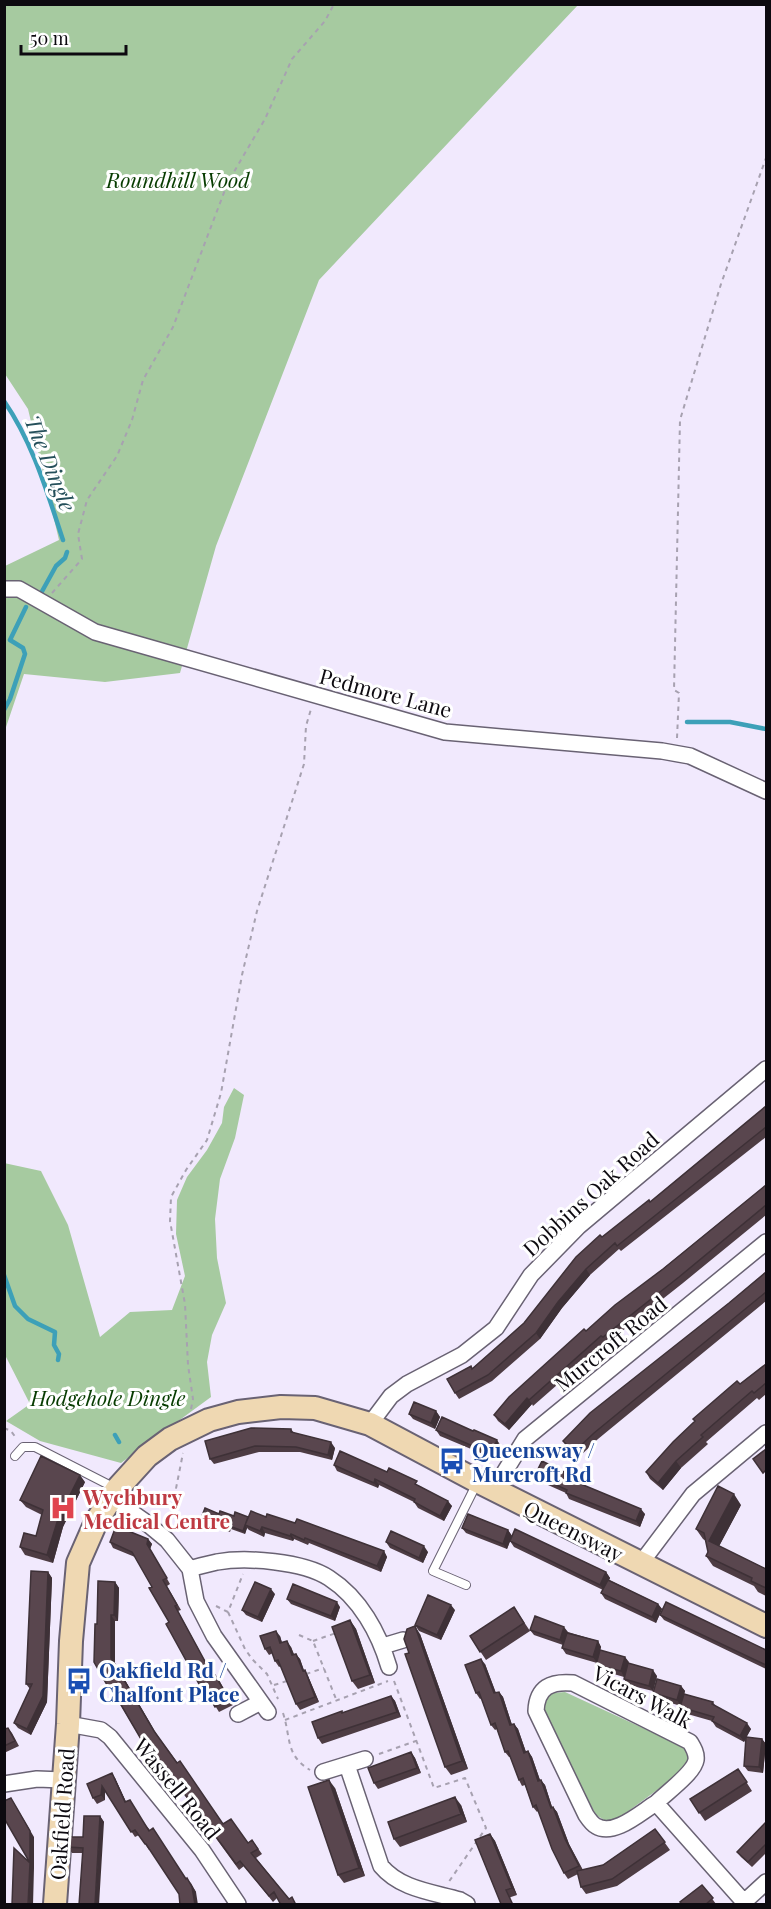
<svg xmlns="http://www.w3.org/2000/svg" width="771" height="1909" viewBox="0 0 771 1909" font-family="'Playfair Display',serif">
	<rect width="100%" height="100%" fill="#f1e9fd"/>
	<path fill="#a6caa0" d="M5,5H578L319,280L216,546L180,673L105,682L24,674L5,730V566L59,540L28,409L5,374Z
		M234,1088L244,1095L235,1138L220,1179L215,1219L217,1258L226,1303L212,1335L207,1362L211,1397L121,1463L40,1441L6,1421L30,1404L5,1355L4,1163L41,1171L68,1225L100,1337L130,1312L172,1310L185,1276L176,1234L177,1200L187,1177L207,1150L222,1123L224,1107Z
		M565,1692L684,1747C689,1758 690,1762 683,1771L615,1821H606L596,1815L542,1711L543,1700L553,1693Z"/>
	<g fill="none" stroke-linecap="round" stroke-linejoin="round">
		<path stroke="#3da0b8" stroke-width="4.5" d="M4,401C33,443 47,492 63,540
			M40,595L56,566L65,558L67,552
			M4,710L10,699L25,654L23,648L10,640L26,607
			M687,722H730L766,729
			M4,1275L15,1306L28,1319L55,1332L54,1345L59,1354L58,1360
			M115,1435L119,1442"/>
		<g stroke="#696273" stroke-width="10">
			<path id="lane" d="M15,1456L23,1447H35L115,1488
				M466,1585L433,1571L477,1483"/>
		</g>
		<g stroke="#696273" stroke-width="18">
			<path id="street" d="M4,589H19L95,632L445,732L662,751L690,756L766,791
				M370,1424L391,1396L407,1384L462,1355L496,1328L531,1275L579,1226L766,1069
				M494,1489L525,1439L766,1242
				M111,1498L144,1521L167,1540L190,1569C199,1566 208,1564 217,1562C246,1557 303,1561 329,1578C360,1598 379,1633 389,1667
				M641,1563L693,1494L766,1433
				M190,1569L196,1601L214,1636L268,1712
				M383,1646L403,1640
				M238,1714L261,1702
				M68,1724L101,1730L110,1737L202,1850L238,1904
				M347,1765L381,1866C400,1889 432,1892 460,1900L467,1904
				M323,1772L365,1759
				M4,1784L37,1779L63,1780
				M656,1803C666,1793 694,1773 696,1760C697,1753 693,1747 690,1742L573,1683C551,1681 537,1687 536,1711L586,1815C588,1818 592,1824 596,1826C614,1837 641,1812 656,1803L744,1902
				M742,1904L766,1882"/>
		</g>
		<g stroke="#696273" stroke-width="26">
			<path id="secondary" d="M55,1904L68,1724L71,1641L78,1563L96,1522L117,1489L147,1456L170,1439L209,1420L238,1412L281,1407L315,1408L370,1424L477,1481L766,1626"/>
		</g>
		<path stroke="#a7a1b0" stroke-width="2" stroke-dasharray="4.5 4.5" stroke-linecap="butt" d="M52,593L82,559L78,534L87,500L117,456L132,420L143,380L173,327L228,182L265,119L292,59L325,21L334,4
			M677,738L679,693L674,690L680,420L721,284L766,158
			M191,1409L193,1399L188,1365L185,1304L170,1221L171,1197L186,1170L207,1140L221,1093L242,975L257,911L304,764L306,726L311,709
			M4,1428L11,1431L16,1438
			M169,1524L183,1453
			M216,1606L228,1612L243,1574
			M228,1612L245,1649L252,1659L267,1674L278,1699
			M299,1635L313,1641L336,1699
			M313,1641L336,1633
			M306,1674L324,1668
			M394,1681L434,1788L465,1778L486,1828L448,1883
			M274,1685L287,1681
			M283,1713C291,1737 285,1755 310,1770
			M285,1720L388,1681
			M379,1754L416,1741"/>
		<use href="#lane" stroke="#fff" stroke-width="8"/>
		<use href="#street" stroke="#fff" stroke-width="15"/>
		<use href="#secondary" stroke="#efd8b2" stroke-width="22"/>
	</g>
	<path fill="#4d3c43" d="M766,1106V1137L621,1251L619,1249L590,1275L562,1308L540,1339L492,1381L459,1399L455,1393L472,1369L524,1323L602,1237L650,1202Z
		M766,1185V1215L683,1283L607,1343L606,1342L533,1406L532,1404L509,1430L498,1421L494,1415L586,1331Z
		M766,1272V1301L598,1439L578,1458L567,1447L563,1441Z
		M766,1364V1394L759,1400L757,1398L706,1442L708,1444L681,1468L663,1490L650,1479L646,1472L740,1384Z
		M436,1411L440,1417L435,1429L413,1419L409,1414Z
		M291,1429L294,1433L335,1448L332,1460L300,1452H259L214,1464L210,1459Z
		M436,1430L501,1446L495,1459L440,1436Z
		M334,1465L420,1486L452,1506L444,1521L418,1508L414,1502L379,1485L378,1488L337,1471Z
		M535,1475L568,1477V1478L645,1514L640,1527L569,1499L566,1493L539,1481Z
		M85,1482L63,1527L53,1563L25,1555L20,1547L36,1536L42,1515L26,1507L20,1500Z
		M741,1505L719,1546L766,1569V1596L758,1592L754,1586L713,1566L706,1556L708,1552L706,1541L703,1539L696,1529Z
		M219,1514L248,1518L266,1517L384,1551L387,1557L381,1572L309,1543L308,1545L294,1539L293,1541L265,1533L264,1537L249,1530L247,1528L245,1534L231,1529L230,1532L217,1527L216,1530L201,1524L200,1521Z
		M462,1528L508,1530L512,1536L507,1549L466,1533Z
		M148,1539L152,1544L150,1549L170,1584L167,1586L181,1610L178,1611L213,1676L219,1680L233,1705L219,1712L204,1688L202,1690L199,1684L152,1587L135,1557L113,1548L110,1542Z
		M510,1541L606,1572L610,1578L609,1580L658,1604L662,1609L656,1623L605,1599L601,1593L603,1590L514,1547Z
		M386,1542L428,1552L423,1563L390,1548Z
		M48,1572L52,1578L47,1702L31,1735L18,1728L14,1723L30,1689L26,1684Z
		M115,1582L119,1588L118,1621H115V1663L157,1735L223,1824L248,1843L252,1840L262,1854L256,1858L289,1899L297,1905L277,1898L273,1902L244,1866L239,1870L165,1768L162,1770L141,1739L120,1704H119L115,1699L97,1624Z
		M275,1594L262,1622L246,1615L242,1610Z
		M287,1599L340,1607L335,1621L291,1604Z
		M514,1607L530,1631L486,1660L470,1636Z
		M455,1610L441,1640L419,1631L415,1625Z
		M660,1615L766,1650V1669L664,1620Z
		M350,1620L356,1629L375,1683L358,1689L352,1681Z
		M530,1630L568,1632L598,1641L601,1647L600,1650L625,1657L628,1663L657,1676L653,1691L628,1685L624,1679V1677L600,1670L596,1665L597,1663L566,1654L562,1648L563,1645L534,1635Z
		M420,1634L468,1769L451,1775L445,1767L409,1653Z
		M280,1636L282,1643L291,1647L294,1654L300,1659L304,1670L308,1676L319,1702L300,1710L296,1704L281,1666L279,1667L275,1661L273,1653L269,1655L265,1649Z
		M485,1664L496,1693L499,1692L503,1697L512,1725L514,1724L518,1729L526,1752L528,1751L532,1757L540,1780L545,1785L552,1807H553L557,1812L569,1844L583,1870L603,1865L655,1829L670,1850L617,1886L586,1894L581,1887L578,1874L568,1879L564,1873L538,1811L537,1812L533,1807L525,1785L522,1786L519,1780L511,1757H509L505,1752L497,1729L495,1730L491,1725L482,1698L480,1699L476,1693Z
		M681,1686L685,1691L684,1694L713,1702L716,1707L751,1729L746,1737L762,1739L766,1744L763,1773L748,1771L744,1766L746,1738L744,1742L716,1727L712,1721L684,1713L680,1707L681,1706L657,1699L653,1693Z
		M391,1696L395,1701L401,1717L322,1744L318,1738L342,1711L343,1713Z
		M8,1728L12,1733L19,1746L4,1753V1729Z
		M411,1752L415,1758L421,1773L378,1789L374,1783Z
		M738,1769L752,1791L705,1821L690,1799Z
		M115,1778L126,1802L150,1830L186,1879L191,1883L196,1892L179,1894L150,1849L149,1850L139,1835L135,1837L105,1791V1800L97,1804L93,1798Z
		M335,1788L365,1876L344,1883L338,1875Z
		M461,1805L467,1822L400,1847L394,1839Z
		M100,1816L104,1822L83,1853H72L68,1847L83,1837Z
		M766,1822V1853L752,1867L741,1857L737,1852Z
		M490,1834L495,1841L517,1895L511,1897L501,1904Z
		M702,1885L716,1904L682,1905Z"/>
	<path fill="#3e3137" d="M586,1269L590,1275L562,1308L540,1339L536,1333L558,1302Z
		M527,1398L532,1404L509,1430L505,1424Z
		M436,1411L440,1417L435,1429L431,1423Z
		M497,1440L501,1446L495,1459L491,1454Z
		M331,1442L335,1448L332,1460L328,1455Z
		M676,1461L681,1468L663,1490L658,1483Z
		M80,1475L85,1482L63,1527L53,1563L47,1555L58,1519Z
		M375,1479L379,1485L378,1488L374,1483Z
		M734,1494L741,1505L716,1552L709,1541Z
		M448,1501L452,1506L444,1521L440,1516Z
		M641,1509L645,1514L640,1527L636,1521Z
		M248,1517L245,1525L247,1528L245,1534L243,1531Z
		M262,1527L265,1533L264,1537L260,1531Z
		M508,1530L512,1536L507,1549L503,1544Z
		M291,1534L294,1539L293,1541L290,1536Z
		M148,1539L152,1544L150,1549L170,1584L147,1544Z
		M424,1546L428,1552L423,1563L419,1558Z
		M384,1551L387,1557L381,1572L377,1566Z
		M48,1572L52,1578L47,1702L31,1735L27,1729Z
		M606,1572L610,1578L604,1590L600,1585Z
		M115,1582L119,1588L118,1621L114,1615Z
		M271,1589L275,1594L262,1622L258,1617Z
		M337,1602L340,1607L335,1621L331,1616Z
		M658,1604L662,1609L656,1623L652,1617Z
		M451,1605L455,1610L441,1640L437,1635Z
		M111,1615L115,1621V1663L158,1737L111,1658Z
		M350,1620L356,1629L375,1683L370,1675Z
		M415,1626L420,1634L468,1769L462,1761Z
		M564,1627L568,1632L564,1646L560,1640Z
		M276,1631L280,1636L284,1649L280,1643Z
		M287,1641L291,1647L296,1661L292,1655Z
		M598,1641L601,1647L597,1663L593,1657Z
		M296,1654L300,1659L306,1677L303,1671Z
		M625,1657L629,1662L624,1677L621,1671Z
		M481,1659L485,1664L498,1699L494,1693Z
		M305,1670L308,1676L319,1702L315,1697Z
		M653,1670L657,1676L653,1691L649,1686Z
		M681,1686L685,1691L681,1706L677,1700Z
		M499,1692L503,1697L514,1731L510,1725Z
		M391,1696L395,1701L401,1717L397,1712Z
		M747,1723L751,1729L744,1742L740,1736Z
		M514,1724L518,1729L528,1758L524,1753Z
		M762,1739L766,1744L763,1773L759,1767Z
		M528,1751L532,1757L542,1786L538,1781Z
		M411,1752L415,1758L421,1773L417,1768Z
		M112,1773L115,1778L129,1808L125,1802Z
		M329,1780L335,1788L365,1876L359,1868Z
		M541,1780L545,1785L554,1813L551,1808Z
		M102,1786L105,1791V1800L101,1795Z
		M455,1797L461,1805L467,1822L461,1814Z
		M11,1798L34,1837V1868L30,1863Z
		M553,1807L557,1812L569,1844L583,1871L565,1839Z
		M100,1816L104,1822L99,1905H95Z
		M490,1834L495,1841L517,1895L512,1888Z
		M30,1863L34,1868L33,1905H28Z
		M187,1878L196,1892L198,1905H195Z"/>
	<path fill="#59464e" stroke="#3e3137" stroke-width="1.5" d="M766,1106V1127L617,1246L615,1243L586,1269L558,1302L536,1333L488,1375L455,1393L447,1379L471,1366L472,1369L524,1323L576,1257L600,1235L602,1237L649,1200L650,1202Z
		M766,1185V1205L679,1277L603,1337L601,1336L529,1400L527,1398L505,1424L494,1415L509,1397L584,1329L586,1331L615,1305L663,1269Z
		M766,1272V1292L594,1433L574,1452L563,1441L590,1413L729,1303Z
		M766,1364V1383L754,1393L752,1391L701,1435L703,1437L676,1461L658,1483L646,1472L673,1442L695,1421L693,1419L737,1381L740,1384Z
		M414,1402L436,1411L431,1423L409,1414Z
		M442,1417L473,1431L474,1430L497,1440L491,1454L436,1430Z
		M251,1428L291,1429V1432L331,1442L328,1455L296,1447L255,1446L210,1459L205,1441Z
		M766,1449V1470L763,1473L753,1459Z
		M340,1451L387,1472L389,1468L417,1481L415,1484L448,1501L440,1516L414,1502L415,1499L375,1479L374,1483L334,1465Z
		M41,1456L80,1475L58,1519L47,1555L20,1547L24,1533L36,1536L43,1510L20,1500Z
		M542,1461L564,1472V1477L641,1509L636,1521L566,1493L567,1490L535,1475Z
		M718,1486L734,1494L709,1541L766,1569V1588L751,1581L752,1578L706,1556L708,1552L704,1533L696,1529Z
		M205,1508L219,1514L220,1511L234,1516L235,1512L248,1517L243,1531L229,1526L228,1529L215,1524L214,1527L200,1521Z
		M251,1511L266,1517L267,1514L295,1523L297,1519L384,1551L377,1566L305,1538L304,1540L291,1534L290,1536L262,1527L260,1531L245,1525Z
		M468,1514L508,1530L503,1544L462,1528Z
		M116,1526L148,1539L147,1544L167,1578L163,1580L177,1605L175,1606L213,1676L215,1675L229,1699L215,1707L201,1683L199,1684L166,1624L169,1622L149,1588L152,1587L132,1552L110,1542Z
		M515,1529L606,1572L600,1585L510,1541Z
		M391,1531L424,1546L419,1558L386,1542Z
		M31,1571L48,1572L43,1696L27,1729L14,1723L32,1684H26Z
		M608,1580L658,1604L652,1617L601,1593Z
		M98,1581L115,1582L114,1615H111V1658L154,1731L177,1763L180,1761L223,1824L231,1819L248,1843L252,1840L258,1849L251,1853L289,1899L292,1897L296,1905H281L274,1892L269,1896L240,1861L236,1864L161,1762L158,1764L141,1739L117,1698L115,1699L94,1662L95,1624H97Z
		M255,1582L271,1589L258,1617L242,1610Z
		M293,1584L337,1602L331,1616L287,1599Z
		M428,1595L451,1605L437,1635L415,1625Z
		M666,1602L766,1650V1665L660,1615Z
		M514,1607L524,1623L480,1652L470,1636Z
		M535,1616L564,1627L560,1640L530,1630Z
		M350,1620L370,1675L352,1681L332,1627Z
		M415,1626L462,1761L445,1767L405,1654L409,1653L404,1639L407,1629Z
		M276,1631L280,1643L287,1641L292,1655L296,1654L303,1671L305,1670L315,1697L296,1704L278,1660L275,1661L270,1647L265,1649L260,1636Z
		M567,1633L598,1641L593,1657L562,1648Z
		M600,1650L625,1657L621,1671L596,1665Z
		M481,1659L494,1693L499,1692L510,1725L514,1724L524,1753L528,1751L538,1781L541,1780L551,1808L553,1807L565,1839L579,1866L564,1873L552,1849L536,1805L533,1807L523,1778L519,1780L508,1751L505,1752L495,1723L491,1725L479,1692L476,1693L465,1665Z
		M628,1663L653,1670L649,1686L624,1679Z
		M657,1679L681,1686L677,1700L653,1693Z
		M684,1694L713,1702L712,1704L747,1723L740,1736L712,1721L714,1717L680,1707Z
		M391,1696L397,1712L318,1738L312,1722L342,1711V1713Z
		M8,1728L15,1741L4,1746V1729Z
		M746,1737L762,1739L759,1767L744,1766Z
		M411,1752L417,1768L374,1783L368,1768Z
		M738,1769L747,1782L699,1813L690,1799Z
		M112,1773L125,1802L130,1800L149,1831L153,1828L186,1879L187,1878L192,1887L195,1905H180L179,1894L146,1844H145L135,1830L131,1832L102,1786L101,1795L93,1798L87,1784Z
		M329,1780L359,1868L338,1875L308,1787Z
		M455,1797L461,1814L394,1839L388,1822Z
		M11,1798L30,1831V1863L4,1818V1801Z
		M84,1816H100L95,1905H79L83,1848L68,1847L69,1837H83Z
		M766,1822V1844L748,1862L737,1852Z
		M655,1829L665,1842L612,1879L581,1887L577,1871L603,1865Z
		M490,1834L512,1888L506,1890L513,1905H500L501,1904L475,1840Z
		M14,1848L30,1863L28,1905H12Z
		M702,1885L713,1898L705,1905H682L680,1902Z"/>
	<defs>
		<g id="bus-bare" transform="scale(2.07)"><path d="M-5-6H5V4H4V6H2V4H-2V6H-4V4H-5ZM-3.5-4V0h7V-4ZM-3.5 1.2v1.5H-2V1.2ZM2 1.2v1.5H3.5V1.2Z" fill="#1a4fb4" stroke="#fff" stroke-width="2.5" paint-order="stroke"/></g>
		<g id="hospital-bare" transform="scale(2.07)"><path d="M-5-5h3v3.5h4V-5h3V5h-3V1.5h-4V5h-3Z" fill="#e0444e" stroke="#fff" stroke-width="2.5" paint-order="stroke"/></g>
	</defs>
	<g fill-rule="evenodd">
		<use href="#bus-bare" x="452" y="1461"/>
		<use href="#hospital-bare" x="63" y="1508"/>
		<use href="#bus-bare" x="79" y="1681"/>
	</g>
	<g text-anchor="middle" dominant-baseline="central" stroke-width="6" stroke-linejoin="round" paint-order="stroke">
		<g font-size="21" font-style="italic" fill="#073c01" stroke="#fff">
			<text x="178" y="179">Roundhill Wood</text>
			<text x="108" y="1397">Hodgehole Dingle</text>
		</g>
		<g font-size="21" fill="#0d0a10" stroke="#fff">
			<text transform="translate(386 692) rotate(15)">Pedmore Lane</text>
			<text transform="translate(590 1193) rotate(-42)">Dobbins Oak Road</text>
			<text transform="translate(610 1343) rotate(-39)">Murcroft Road</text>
			<text transform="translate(574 1530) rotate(27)">Queensway</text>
			<text transform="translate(643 1696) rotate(28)">Vicars Walk</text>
			<text transform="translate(178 1788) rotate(51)">Wassell Road</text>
			<text transform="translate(61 1814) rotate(-86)">Oakfield Road</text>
		</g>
		<g font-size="21" font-weight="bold" fill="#164399" stroke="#fff" text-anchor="start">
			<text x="472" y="1449">Queensway /<tspan x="472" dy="24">Murcroft Rd</tspan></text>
			<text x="99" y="1669">Oakfield Rd /<tspan x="99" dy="24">Chalfont Place</tspan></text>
		</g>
		<g font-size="21" font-weight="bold" fill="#be3a42" stroke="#fff" text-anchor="start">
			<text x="83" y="1496">Wychbury<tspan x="83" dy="24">Medical Centre</tspan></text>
		</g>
		<g font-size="22" font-style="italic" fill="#244f5a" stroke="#fff">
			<text transform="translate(51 463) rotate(68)">The Dingle</text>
		</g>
	</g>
	<rect width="771" height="1909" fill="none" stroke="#0d0a10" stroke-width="12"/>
	<path d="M21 45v9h105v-9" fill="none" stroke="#0d0a10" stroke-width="3"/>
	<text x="30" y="45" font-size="18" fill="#0d0a10" stroke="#ffffff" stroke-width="4.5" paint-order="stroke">50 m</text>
</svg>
